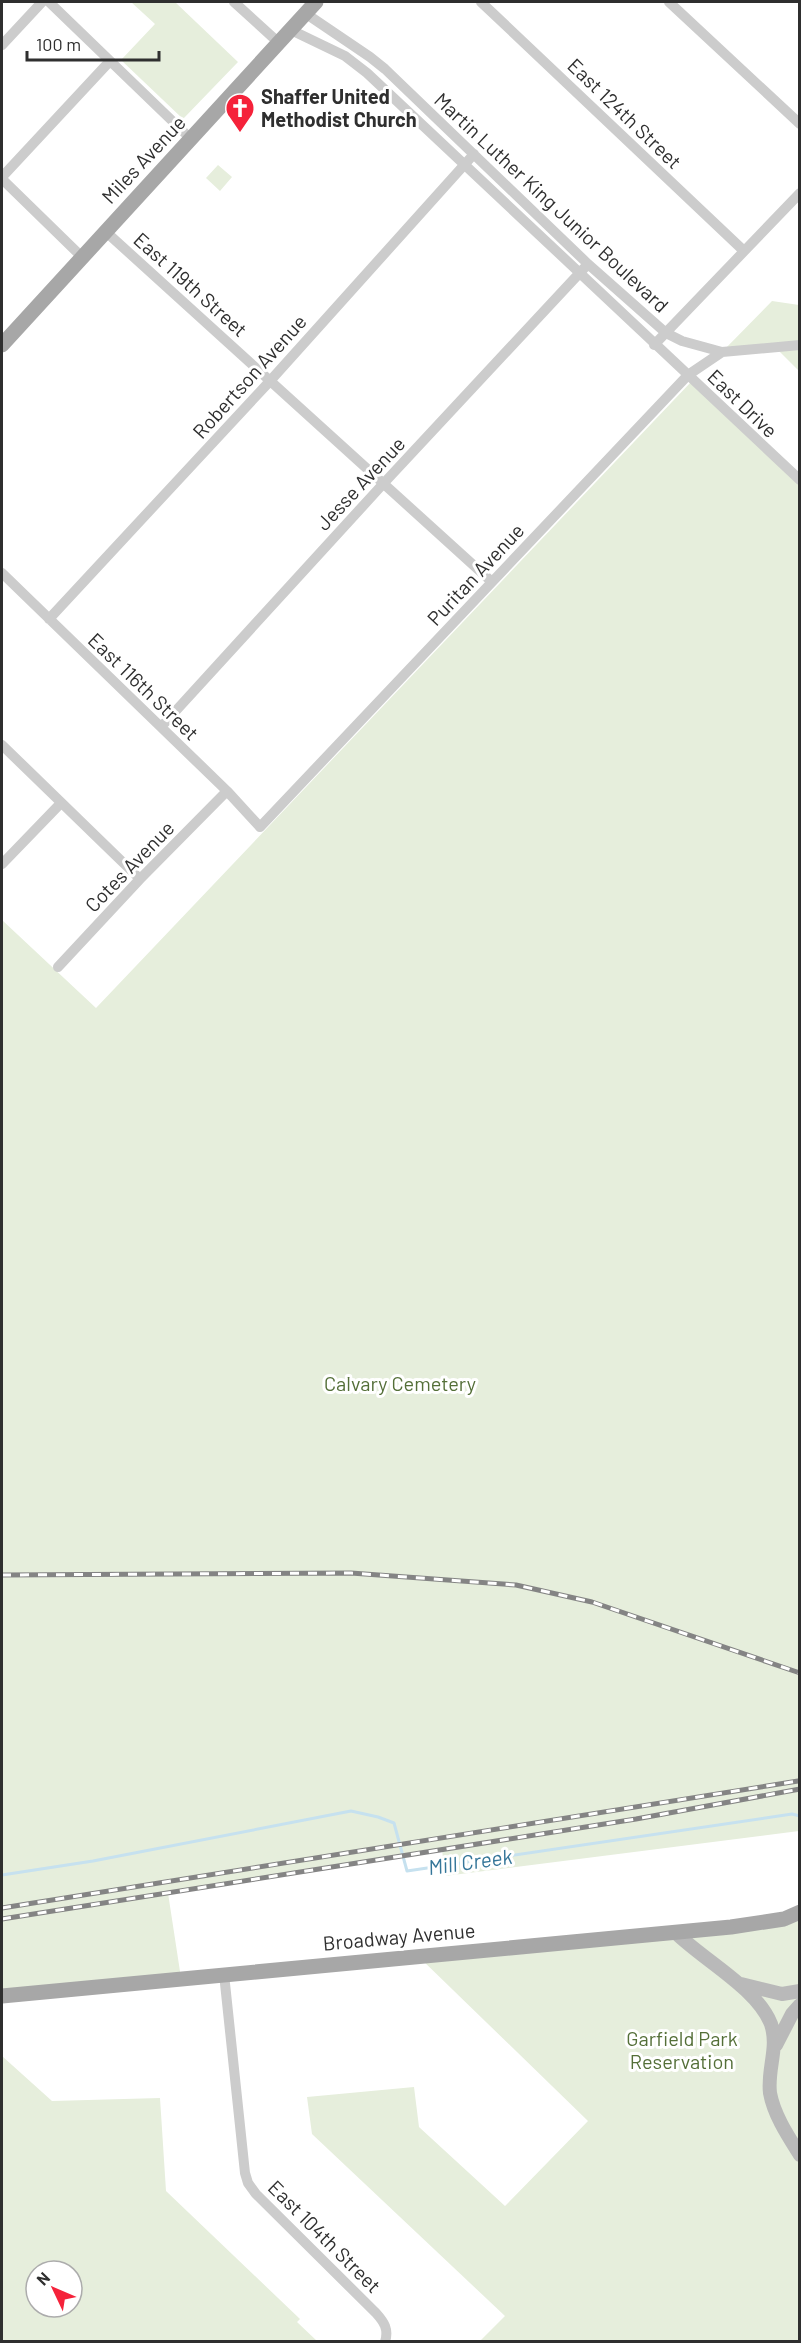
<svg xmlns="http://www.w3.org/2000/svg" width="801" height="2343" viewBox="0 0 801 2343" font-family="Barlow,sans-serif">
	<rect width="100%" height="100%" fill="#fff"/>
	<path fill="#e6eedc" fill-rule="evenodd" d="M131,2H175L238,62L183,119L121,60L155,24Z
		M218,165L232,177L220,191L206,178Z
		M772,301L799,305V371L775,347L722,352Z
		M691,382L799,485V1831L445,1876L442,1849L168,1893L181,1978L2,1996V920L96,1008Z
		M799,1912V2341H480L505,2316L312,2134L307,2097L414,2087L419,2127L505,2206L588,2121L419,1957Z
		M2,2056L52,2101L160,2098L166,2191L300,2319L297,2322L317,2341H2ZM36,2271H72V2307H36Z"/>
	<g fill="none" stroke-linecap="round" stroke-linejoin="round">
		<path stroke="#c6e1ef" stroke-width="3" d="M2,1875L93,1861L351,1811L378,1817L394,1823L407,1871L792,1814L800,1816"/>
		<path stroke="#ccc" stroke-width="10" d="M49,2L191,139
			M234,2L279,43
			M481,2L744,251
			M669,2L800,124
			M305,13L370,57L385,69L588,264L666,333L682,341L722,352L800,345
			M291,30L345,56L367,73L800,480
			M2,45L42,2
			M2,177L110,61
			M2,179L82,257
			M105,231L492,582
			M654,345L800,193
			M2,573L227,791L260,827L688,375L722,352
			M49,619L270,381L474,154
			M161,727L383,484L588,264
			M2,745L140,879
			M2,864L61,803
			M58,967L140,879L227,791
			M224,1974L245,2173L248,2183L256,2194L376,2313C384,2322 389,2329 385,2342"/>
		<path stroke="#b9b9b9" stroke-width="14" d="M675,1932C703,1960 757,1988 771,2024C779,2048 767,2069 770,2093C774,2115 788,2136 800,2155
			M741,1984L782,1994L800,1991
			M776,2045L792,2014L800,2005"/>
		<path stroke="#a7a7a7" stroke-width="15" d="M2,345L316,2
			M2,1996L731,1927L784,1919L800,1912"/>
		<g stroke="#848484" stroke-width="5">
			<path id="rail" d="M2,1575L351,1573L516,1585L592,1602L800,1673
				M2,1908L798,1781
				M2,1919L636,1819L800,1789"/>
		</g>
		<use href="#rail" stroke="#fff" stroke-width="3" stroke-dasharray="9" stroke-linecap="butt"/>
	</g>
	<defs>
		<g id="church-pin" transform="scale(1.5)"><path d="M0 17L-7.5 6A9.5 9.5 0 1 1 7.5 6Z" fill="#f5223a" stroke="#fff"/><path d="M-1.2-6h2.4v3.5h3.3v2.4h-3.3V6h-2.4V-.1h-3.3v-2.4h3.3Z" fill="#fff"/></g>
	</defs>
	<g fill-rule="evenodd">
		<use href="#church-pin" x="240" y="108"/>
	</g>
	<g text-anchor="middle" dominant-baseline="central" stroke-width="6" stroke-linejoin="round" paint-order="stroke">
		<g font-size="20" font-weight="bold" fill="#2f2f2f" stroke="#fff" text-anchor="start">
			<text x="261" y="96">Shaffer United<tspan x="261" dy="23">Methodist Church</tspan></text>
		</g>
		<g font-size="20" fill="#2f2f2f" stroke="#fff">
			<text transform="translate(625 113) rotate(44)">East 124th Street</text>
			<text transform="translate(143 159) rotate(-47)">Miles Avenue</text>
			<text transform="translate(552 202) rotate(43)">Martin Luther King Junior Boulevard</text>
			<text transform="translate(191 284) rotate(42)">East 119th Street</text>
			<text transform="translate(249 376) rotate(-48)">Robertson Avenue</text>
			<text transform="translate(743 403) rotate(44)">East Drive</text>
			<text transform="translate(360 483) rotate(-47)">Jesse Avenue</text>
			<text transform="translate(475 574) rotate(-47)">Puritan Avenue</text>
			<text transform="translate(144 686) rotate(44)">East 116th Street</text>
			<text transform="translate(129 866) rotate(-46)">Cotes Avenue</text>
			<text transform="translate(399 1936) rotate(-5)">Broadway Avenue</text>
			<text transform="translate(325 2236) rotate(45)">East 104th Street</text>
		</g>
		<g font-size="20" fill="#546f38" stroke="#fff">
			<text x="400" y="1383">Calvary Cemetery</text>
			<text x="682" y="2038">Garfield Park<tspan x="682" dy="23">Reservation</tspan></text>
		</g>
		<g font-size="21" font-style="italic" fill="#357699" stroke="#fff">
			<text transform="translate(470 1861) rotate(-8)">Mill Creek</text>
		</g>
	</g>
	<rect width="801" height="2343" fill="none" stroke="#2f2f2f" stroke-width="6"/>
	<g transform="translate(54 2289) rotate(314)"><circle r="28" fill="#ffffff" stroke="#acacac" stroke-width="1.5"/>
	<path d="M0-4.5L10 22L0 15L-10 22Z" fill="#f5223a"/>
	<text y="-9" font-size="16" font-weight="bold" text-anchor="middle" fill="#2f2f2f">N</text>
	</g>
	<path d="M27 51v9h132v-9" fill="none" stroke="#2f2f2f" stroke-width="3"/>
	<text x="36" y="51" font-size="18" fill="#2f2f2f" stroke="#ffffff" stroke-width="4.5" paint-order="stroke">100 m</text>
</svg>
